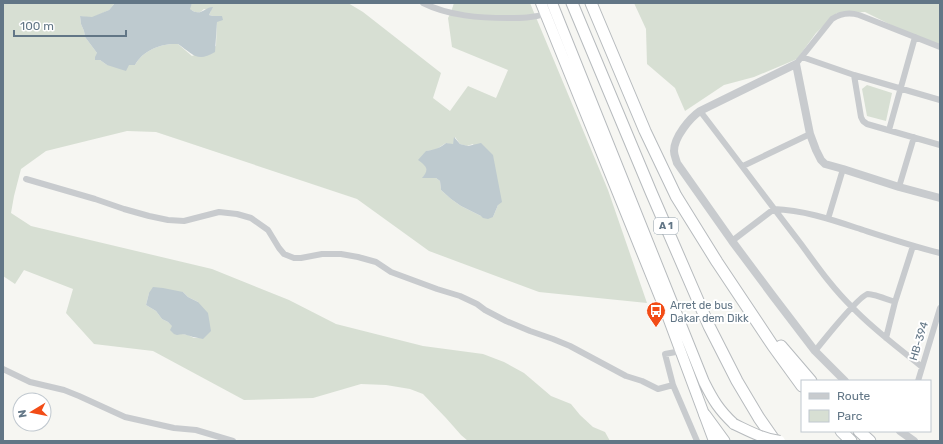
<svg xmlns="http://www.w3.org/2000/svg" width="943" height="444" viewBox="0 0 943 444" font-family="Rubik,sans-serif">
	<rect width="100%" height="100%" fill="#f6f6f2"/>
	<path fill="#d7dfd3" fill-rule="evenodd" d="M3,3H115L109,10L92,18L80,16L81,24L84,31L85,37L97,53L100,60L107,65H135C143,50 162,43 178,44L192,56L216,46L217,16H213L209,15L211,11L204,9C198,15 196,12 189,9L192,3H348L363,12L441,73L433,98L450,111L468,86L496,98L508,70L452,47L448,18L451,12L454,3H530L608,190L647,303L539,292L429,251L357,199L156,132L127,131L46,151L21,169L14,196L11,213L31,226L212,269L289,300L336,324L423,346L483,354L504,362L524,373L551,396L571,404L580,415L593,427L605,432L610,441H468L461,435L446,418L423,394L410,389L386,385L361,384L313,398L244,400L153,351L94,344L66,313L73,289L24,270L15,284L3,276ZM455,137L460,144L467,146L473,144L498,205L493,217L481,216L461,206L451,199L441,190L440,181L436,178L423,177L426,174L427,170L425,165L426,151L435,150L446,143L453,145ZM183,292L188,297L198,302L200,338H194L188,335L182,334L168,322L162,319L156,311L146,305L149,293Z
		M634,3H940V45L901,30L865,12L837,13L816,33L797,59L754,77L724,85L685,111L675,88L647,64L646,29Z
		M867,85L892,93L886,121L867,116L862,89Z"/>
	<path fill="#becacf" d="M115,3H192L190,9C192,10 194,12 196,12C202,14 206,7 213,7L209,15L213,16H222L223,20L217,22L215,52C197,63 193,54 178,44C162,43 143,50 135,65H129L126,71L107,65L100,60H95V57L97,53L85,37L84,31L81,24L80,16L92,17L109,10Z
		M454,137L460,144L468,146L481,143L493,155L502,202L498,205L493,217L488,219L483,218L481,216L461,206L451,199L441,190L440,181L436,178H422C430,169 426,166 418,160L426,151C434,150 440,148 446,143L453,144Z
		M153,287L163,288L183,292L188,297L198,302L208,313L211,331L203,339C200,338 197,338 193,337C187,335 184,333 177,335L174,334L170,330L172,326L168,322L162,319L156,311L146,305L149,293Z"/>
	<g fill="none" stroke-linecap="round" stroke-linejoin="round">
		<g stroke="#b7bbbe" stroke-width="12">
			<path id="trunk" d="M541,3L666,312L714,441
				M552,3L704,382C713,400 719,410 734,424"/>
		</g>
		<g stroke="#b7bbbe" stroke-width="13">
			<path id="motorway" d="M572,3L651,192L709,326L737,381L759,418L775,441
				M591,3L645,131L676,196L717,262L773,346L802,386
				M781,346L811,381
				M705,415L724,441
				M841,431L851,441
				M859,431L870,441"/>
		</g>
		<path stroke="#c8cbce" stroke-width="6" d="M423,3C449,16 480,18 508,18C521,18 533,18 545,14
			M802,57L854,75L940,100
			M796,64L832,19C841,13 849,12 859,15L940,47
			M854,75L861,117L863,121L867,124L940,145
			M700,111C734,155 767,200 801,244C817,266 833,289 853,308C874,330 899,348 922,367
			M889,130L915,37
			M743,166L810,134
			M26,179L95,199L124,209L149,216L168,220L184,221L219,212L237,214L251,218L268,230L279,248L284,254L294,258H301L322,254H341L358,257L376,262L391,272L437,289L460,296L477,304L485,310L506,321L530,331L553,339L570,346L626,376L642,381L658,389L673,385
			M899,187L914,137
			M828,219L843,169
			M732,241L774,209C802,210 830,219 857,228C885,237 912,246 940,253
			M886,338L895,302L913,246
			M681,351L665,354L673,385L697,441
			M815,351C823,341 860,295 868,294C874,294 889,300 895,302
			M3,369L30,382L64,390L79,396L125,417L174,428L196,430L233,441
			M918,381L940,308"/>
		<path stroke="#c8cbce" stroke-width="8" d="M845,381L815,351L773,296L732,241L677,163C676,159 674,155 674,151C674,137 690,118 700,111L796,64L810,134L816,150L821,160L825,164L843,169L899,187L940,198
			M900,431L914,441"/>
		<use href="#trunk" stroke="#fff" stroke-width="10"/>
		<use href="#motorway" stroke="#fff" stroke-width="11"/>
		<g stroke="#b7bbbe" stroke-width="12" stroke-linecap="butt">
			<path id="trunk-bridge" d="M734,424C749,431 763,439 780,441"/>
		</g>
		<use href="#trunk-bridge" stroke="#fff" stroke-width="10"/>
	</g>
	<defs>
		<g id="bus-pin" transform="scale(1)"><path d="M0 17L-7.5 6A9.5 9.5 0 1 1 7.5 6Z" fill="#f24c16" stroke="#fff"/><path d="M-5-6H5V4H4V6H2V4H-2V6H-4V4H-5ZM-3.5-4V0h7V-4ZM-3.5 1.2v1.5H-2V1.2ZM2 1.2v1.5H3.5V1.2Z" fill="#fff"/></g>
	</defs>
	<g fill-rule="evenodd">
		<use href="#bus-pin" x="656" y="311"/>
	</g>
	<g text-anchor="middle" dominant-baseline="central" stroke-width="4" stroke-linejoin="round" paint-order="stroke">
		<rect fill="#fff" stroke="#919faa" stroke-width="1" x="654" y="218" width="24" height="16" rx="3"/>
		<g font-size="10" font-weight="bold" fill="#627686">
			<text x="666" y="226">A 1</text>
		</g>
		<g font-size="11" fill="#627686" stroke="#fff" text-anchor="start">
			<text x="670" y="305">Arret de bus<tspan x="670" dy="13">Dakar dem Dikk</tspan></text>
		</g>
		<g font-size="11" fill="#627686" stroke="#fff">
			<text transform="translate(919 341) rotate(-73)">HB-394</text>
		</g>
	</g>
	<rect width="943" height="444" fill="none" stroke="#627686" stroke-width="8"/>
	<rect x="801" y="380" width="130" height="52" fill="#ffffff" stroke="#c0c8cf"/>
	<rect x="809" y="393" width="20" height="6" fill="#c8cbce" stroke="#c0c8cf"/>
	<text x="837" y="400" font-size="12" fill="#627686">Route</text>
	<rect x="809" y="410" width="20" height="12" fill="#d7dfd3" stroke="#c0c8cf"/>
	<text x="837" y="420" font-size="12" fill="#627686">Parc</text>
	<g transform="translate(32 412) rotate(260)"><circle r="19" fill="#ffffff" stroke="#c0c8cf"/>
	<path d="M0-3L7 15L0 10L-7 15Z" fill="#f24c16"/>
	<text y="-6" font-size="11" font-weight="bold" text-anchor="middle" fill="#627686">N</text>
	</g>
	<path d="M14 30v6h112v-6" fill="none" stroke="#627686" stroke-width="2"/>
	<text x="20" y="30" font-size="12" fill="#627686" stroke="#ffffff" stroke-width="3" paint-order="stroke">100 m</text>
</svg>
